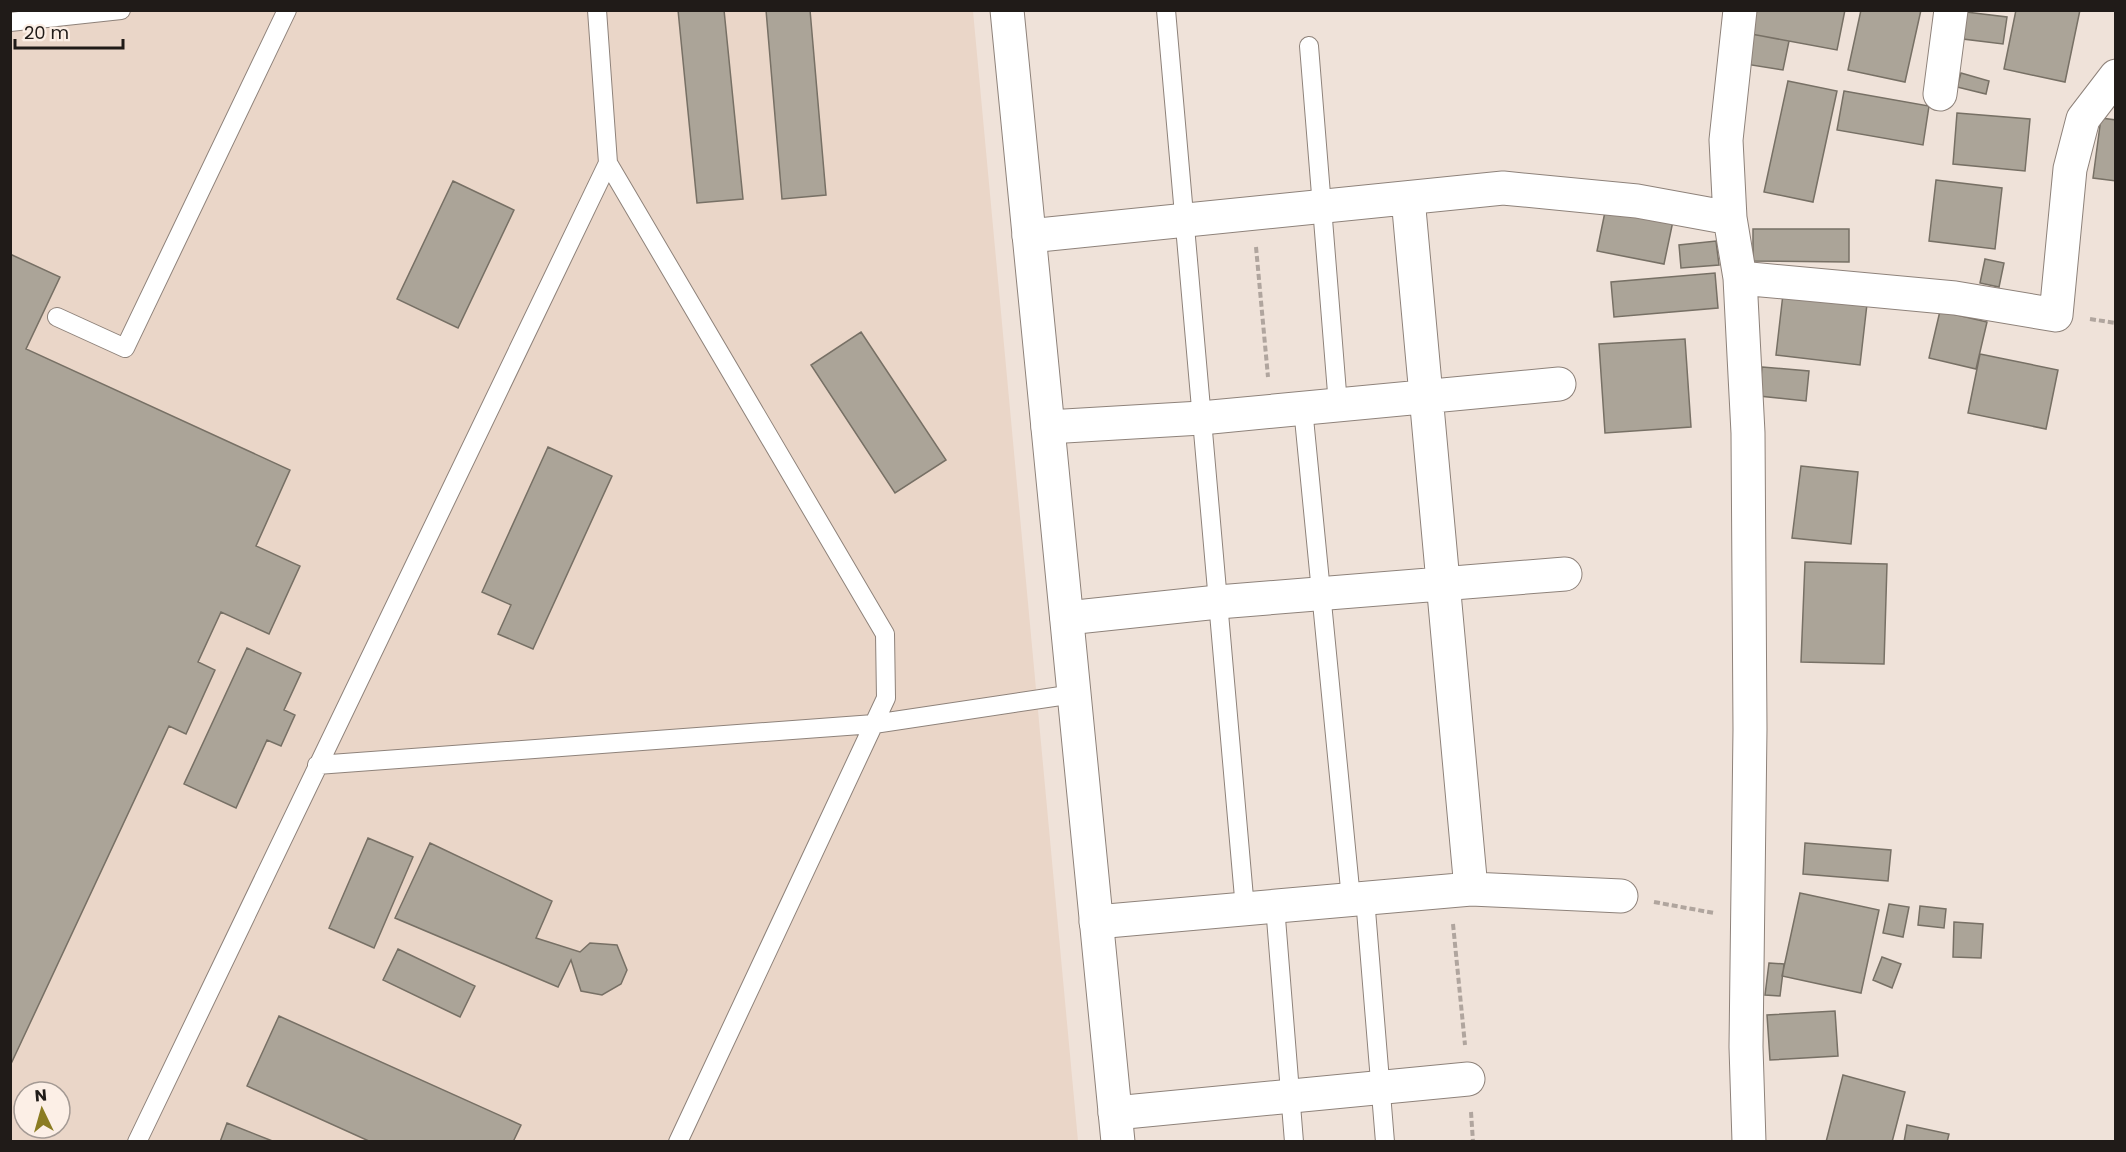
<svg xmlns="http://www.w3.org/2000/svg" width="2126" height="1152" viewBox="0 0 2126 1152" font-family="Poppins,sans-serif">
	<rect width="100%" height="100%" fill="#efe2d9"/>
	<path fill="#ead6c8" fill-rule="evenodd" d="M10,11H973L1078,1141H11ZM24,1092H60V1128H24Z"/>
	<path fill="#aba498" stroke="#777065" stroke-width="1.5" d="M678,10H724L743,199L697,203Z
		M766,10H810L826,195L782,199Z
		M1755,10H1845L1837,50L1751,34Z
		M1861,10H1921L1905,82L1848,70Z
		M2016,10H2080L2065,82L2004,69Z
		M1966,12L2007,17L2003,44L1963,39Z
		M1751,34L1789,41L1783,70L1745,64Z
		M1961,73L1989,81L1986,94L1957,87Z
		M1788,81L1837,91L1813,202L1764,192Z
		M1844,91L1929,106L1923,145L1837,130Z
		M1957,113L2030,119L2025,171L1953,164Z
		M2101,118L2116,120V181L2093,178Z
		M1936,180L2002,188L1995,249L1929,241Z
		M453,181L514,210L458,328L397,299Z
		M1606,207L1673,221L1664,264L1597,251Z
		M1753,229H1849V262L1753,261Z
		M1716,241L1719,265L1681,268L1679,245Z
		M10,254L60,277L26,349L290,470L256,546L300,566L269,634L221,612L198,662L215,670L186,734L169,726L10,1066Z
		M1985,259L2004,263L1999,287L1980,283Z
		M1715,273L1718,308L1614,317L1611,282Z
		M1783,294L1867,304L1860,365L1776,355Z
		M1940,311L1987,322L1976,369L1929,358Z
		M861,332L946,460L895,493L811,365Z
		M1685,339L1691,427L1605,433L1599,344Z
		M1980,354L2058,370L2046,429L1968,413Z
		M1762,367L1809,371L1806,401L1759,396Z
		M548,447L612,476L533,649L498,634L511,605L482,592Z
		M1801,466L1858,472L1851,544L1792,538Z
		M1805,562L1887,564L1884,664L1801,662Z
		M247,648L301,673L284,710L295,715L281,746L267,740L236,808L184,784Z
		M368,838L413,857L374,948L329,928Z
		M430,843L552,901L536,938L580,952L590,943L617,945L627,970L621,984L602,995L581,991L571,960L558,987L395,918Z
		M1805,843L1891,850L1888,881L1803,874Z
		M1800,893L1879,910L1861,993L1782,976Z
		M1889,904L1909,907L1903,937L1883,933Z
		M1920,906L1946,909L1944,928L1918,925Z
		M1954,922L1983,924L1981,958L1953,957Z
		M398,949L475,986L460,1017L383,980Z
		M1882,957L1901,964L1892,988L1873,980Z
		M1769,963L1784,964L1780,996L1765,995Z
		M1835,1011L1838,1056L1770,1060L1767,1015Z
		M279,1016L521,1125L513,1142H371L247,1086Z
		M1843,1075L1905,1092L1892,1142H1826Z
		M227,1123L275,1142H220Z
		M1907,1125L1949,1134L1947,1142H1904Z"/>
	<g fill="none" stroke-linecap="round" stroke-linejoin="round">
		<g stroke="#8e827a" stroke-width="20">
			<path id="lane" d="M597,10L608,163L885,634L886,698L678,1142
				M1166,10L1245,909
				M10,22L121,10
				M1309,46L1338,405
				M57,317L125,348L287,10
				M1303,408L1351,899
				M317,765L874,724L1074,694
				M1365,898L1385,1142
				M1275,906L1294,1142
				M137,1142L608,163"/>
		</g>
		<g stroke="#8e827a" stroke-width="35">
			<path id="street" d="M1740,10L1726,140L1730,218L1740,278L1748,433L1750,729L1746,1047L1749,1142
				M1940,94L1951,10
				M1408,198L1471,889
				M1029,236L1503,188L1637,201L1730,218
				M1740,278L1955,298L2056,315L2070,169L2083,119L2116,76
				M1048,427L1201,418L1559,384
				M1067,618L1218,602L1565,574
				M1096,922L1471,889L1621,896
				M1115,1113L1468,1079"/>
		</g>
		<g stroke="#8e827a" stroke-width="35">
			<path id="secondary" d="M1007,10L1118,1142"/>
		</g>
		<path stroke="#b0a59e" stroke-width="4" stroke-dasharray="6 3" stroke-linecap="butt" d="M1256,247L1268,377
			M2090,319L2116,323
			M1654,902L1714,913
			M1453,924L1465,1045
			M1471,1112L1473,1142"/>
		<use href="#lane" stroke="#fff" stroke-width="18"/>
		<use href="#street" stroke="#fff" stroke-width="33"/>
		<use href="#secondary" stroke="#fff" stroke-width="33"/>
	</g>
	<rect width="2126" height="1152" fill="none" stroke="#201b18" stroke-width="24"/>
	<g transform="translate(42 1110) rotate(355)"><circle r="28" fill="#fcefe6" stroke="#a49a94" stroke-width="1.5"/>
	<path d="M0-4.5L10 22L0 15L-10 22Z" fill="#8b7c22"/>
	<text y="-9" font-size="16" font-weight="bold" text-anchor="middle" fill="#201b18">N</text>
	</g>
	<path d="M15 39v9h108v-9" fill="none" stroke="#201b18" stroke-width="3"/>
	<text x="24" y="39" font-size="18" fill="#201b18" stroke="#fcefe6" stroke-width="4.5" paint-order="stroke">20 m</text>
</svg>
